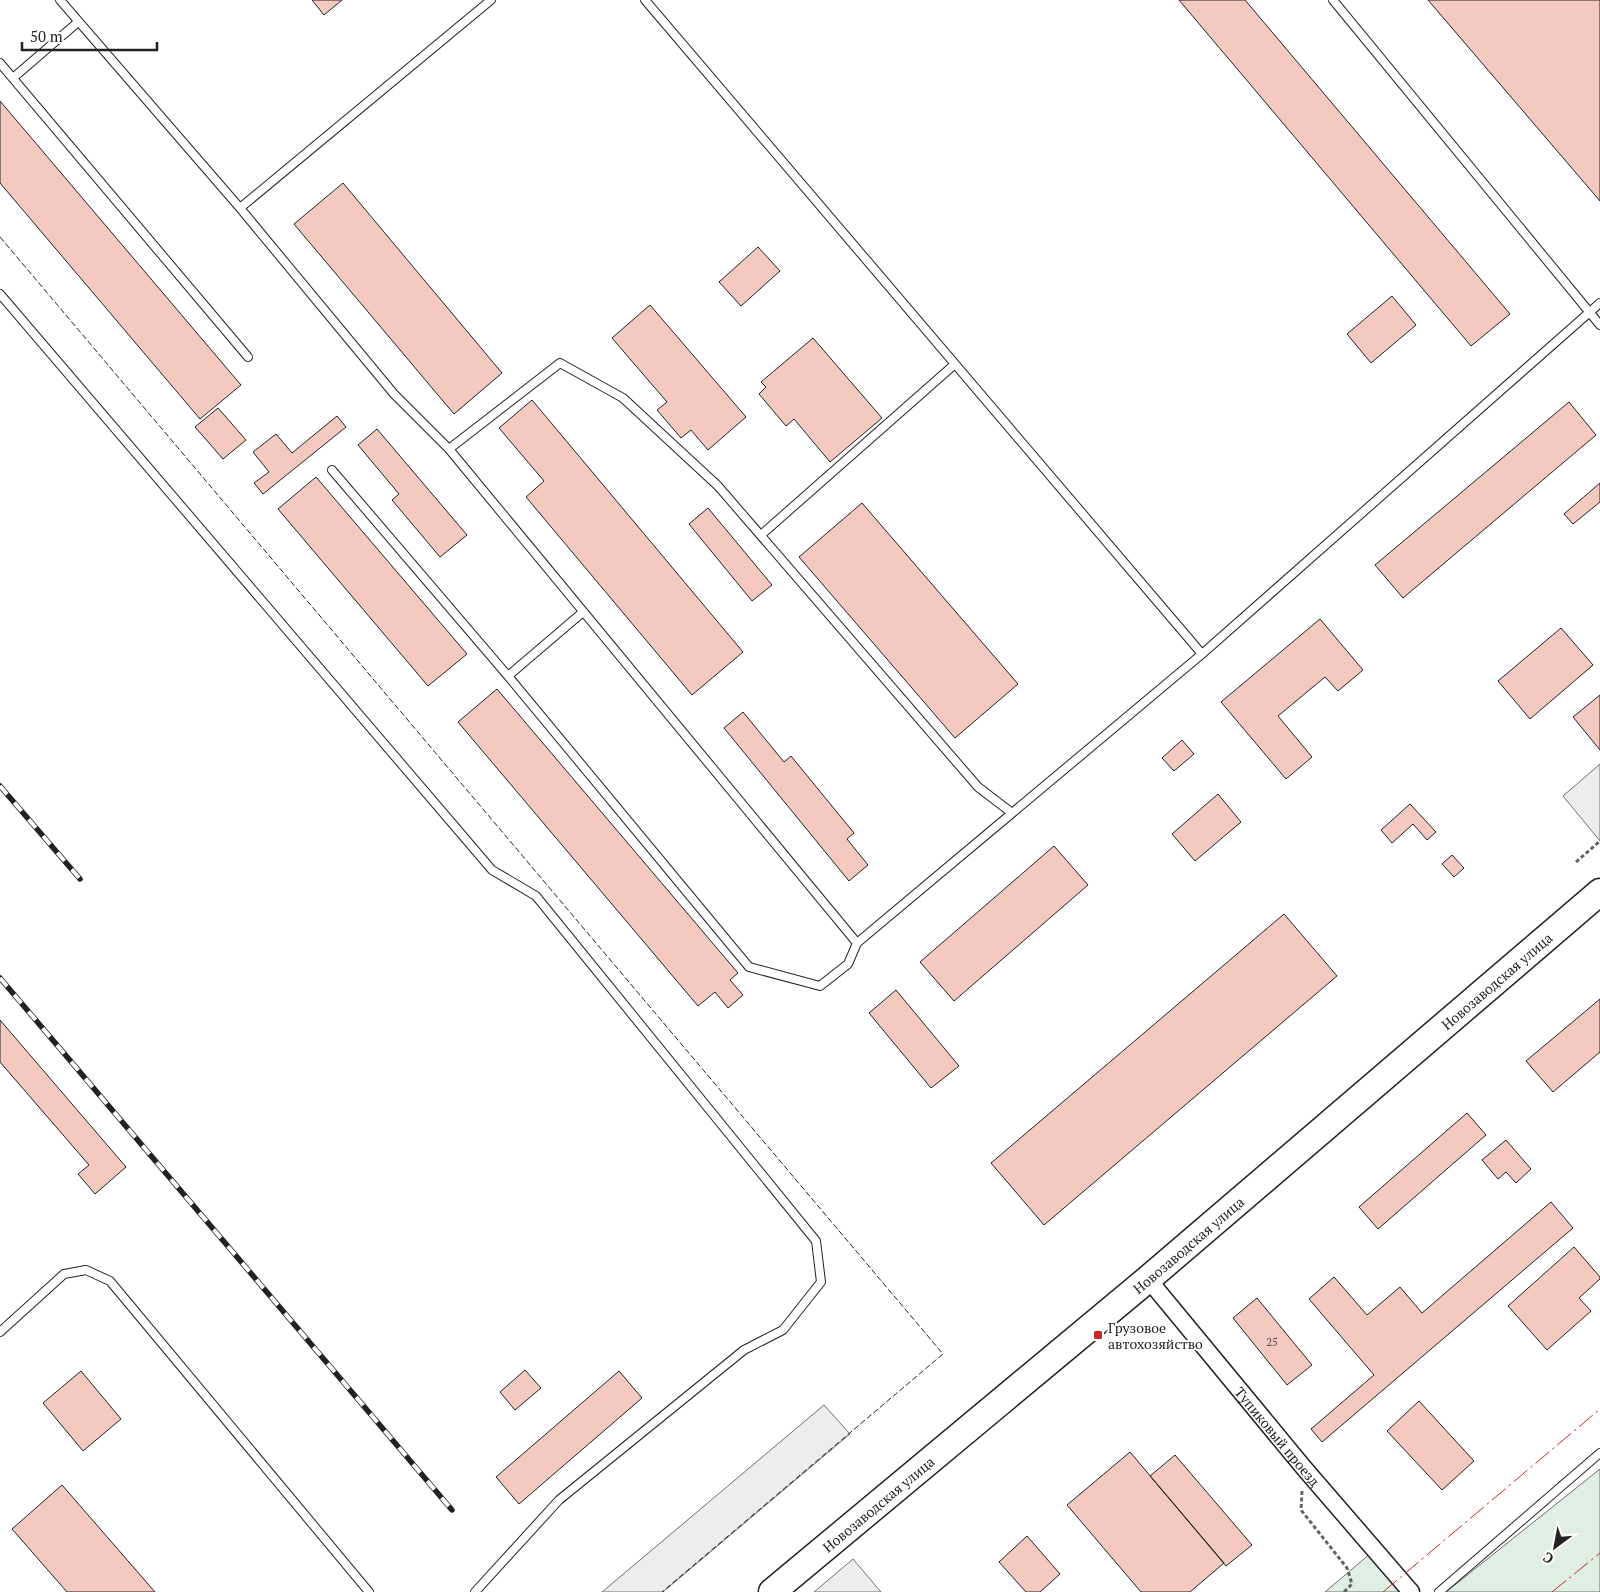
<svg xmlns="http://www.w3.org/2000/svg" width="1600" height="1592" viewBox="0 0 1600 1592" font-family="'PT Serif',serif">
	<rect width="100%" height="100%" fill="#fff"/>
	<path fill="#e0efe3" stroke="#6f6f6f" d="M1600,1469V1592H1446Z
		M1371,1553L1404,1592H1325Z"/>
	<path fill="#ededed" stroke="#6f6f6f" d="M1600,764V841L1563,796Z
		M824,1405L850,1434L663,1592H602Z
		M853,1559L881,1592H814Z"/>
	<path fill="#f3c9c0" stroke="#222" d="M312,0H342L324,15Z
		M1179,0H1245L1510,314L1471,346Z
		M1428,0H1600V201Z
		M0,101L241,385L200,419L0,183Z
		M343,183L502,373L454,414L294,224Z
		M758,247L780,271L741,306L719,282Z
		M1392,296L1416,325L1371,363L1347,334Z
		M650,305L746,417L708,450L691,430L681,438L657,410L667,402L612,338Z
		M813,338L882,418L830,462L794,419L786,426L759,394L766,387L761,382Z
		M532,400L743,652L692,695L526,497L544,481L499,428Z
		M1569,402L1596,435L1403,598L1375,565Z
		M218,408L246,440L223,459L195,427Z
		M337,416L346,427L263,494L254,483L269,472L253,452L276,434L292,453Z
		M377,429L467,535L440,557L392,500L399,494L358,445Z
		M316,477L467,654L428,686L278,509Z
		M1600,483V502L1573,524L1564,514Z
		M862,503L1018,684L955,738L799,557Z
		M708,508L772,585L752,601L689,524Z
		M1320,619L1363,670L1338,691L1325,677L1278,716L1312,757L1286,779L1221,702Z
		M1561,628L1593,665L1530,719L1498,681Z
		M497,689L738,973L730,980L743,995L728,1008L715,992L698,1006L458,722Z
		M1600,695V750L1573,717Z
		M743,712L784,762L791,756L854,833L847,839L868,865L849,881L724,728Z
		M1182,740L1194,754L1174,771L1162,758Z
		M1218,794L1241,822L1195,861L1172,834Z
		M1410,804L1436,832L1427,840L1413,824L1392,843L1381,830Z
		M1054,846L1088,885L954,1001L920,962Z
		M1452,855L1464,868L1454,877L1442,864Z
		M1284,914L1337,976L1044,1225L991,1163Z
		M896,990L959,1066L931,1088L869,1013Z
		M1600,999V1052L1553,1092L1526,1061Z
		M0,1020L126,1167L95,1194L78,1174L89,1165L0,1062Z
		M1467,1113L1486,1135L1378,1229L1359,1207Z
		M1506,1140L1531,1169L1516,1183L1506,1172L1498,1179L1482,1160Z
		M1551,1202L1573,1228L1322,1442L1311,1429L1374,1375L1309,1299L1334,1277L1367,1315L1400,1287L1422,1313Z
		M1574,1247L1600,1277V1279L1579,1298L1591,1311L1547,1350L1508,1306Z
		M1257,1298L1312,1365L1287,1385L1233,1318Z
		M525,1370L541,1388L515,1410L500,1392Z
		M81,1371L121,1419L83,1451L43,1403Z
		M619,1371L642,1398L519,1504L496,1477Z
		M1419,1401L1474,1461L1442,1490L1387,1431Z
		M1130,1452L1224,1563L1190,1592H1141L1067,1505Z
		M1175,1455L1252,1545L1226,1566L1150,1476Z
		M62,1485L155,1592H67L12,1529Z
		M1027,1536L1060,1574L1040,1592H1026L999,1562Z"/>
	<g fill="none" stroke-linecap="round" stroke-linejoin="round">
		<g stroke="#222" stroke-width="10">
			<path id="lane" d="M60,0L240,208L394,394L449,449L857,943L1202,654L1600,303
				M645,0L1202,654
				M1333,0L1600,325
				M0,63L248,357
				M13,78L78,22
				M240,208L491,0
				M0,294L492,870L536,896L816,1241L821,1282L783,1330L744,1350L559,1500L475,1592
				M449,449L560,363L623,398L718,486L978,787L1012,813
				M332,470L508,676L749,967L820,986L848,964L857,943
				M761,535L955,364
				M508,676L583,612
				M0,1332L64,1274L86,1270L110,1281L369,1592
				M1439,1592L1600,1453"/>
		</g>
		<g stroke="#222" stroke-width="19">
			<g id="street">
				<path id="s1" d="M1148,1279L1304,1468L1411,1592"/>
			</g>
		</g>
		<g stroke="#222" stroke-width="29">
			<g id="primary">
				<path id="s2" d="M772,1592L1148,1279L1600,892"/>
			</g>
		</g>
		<path stroke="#646464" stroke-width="3" stroke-dasharray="4 2.5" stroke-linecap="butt" d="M1576,862L1600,841
			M1302,1491L1301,1510L1347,1568L1352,1584L1344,1592"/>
		<use href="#lane" stroke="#fff" stroke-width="8"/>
		<use href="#street" stroke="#fff" stroke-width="16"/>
		<use href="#primary" stroke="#fff" stroke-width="26"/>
		<g stroke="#222" stroke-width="5.5">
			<path id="rail" d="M0,786L80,879
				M0,978L452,1510"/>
		</g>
		<use href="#rail" stroke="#fff" stroke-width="4" stroke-dasharray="11" stroke-linecap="butt"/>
		<path stroke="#222" stroke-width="1" stroke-dasharray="6 2.5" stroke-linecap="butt" d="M0,237L943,1354L662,1592"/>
		<path stroke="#c62828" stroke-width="1" stroke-dasharray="18 4 2.5 4" stroke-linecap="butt" d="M1383,1592L1600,1409
			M1552,1592L1600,1553"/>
	</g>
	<rect fill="#c62828" stroke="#fff" stroke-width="2" x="1093" y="1330" width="10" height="10" rx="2.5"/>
	<g text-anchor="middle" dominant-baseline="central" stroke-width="4" stroke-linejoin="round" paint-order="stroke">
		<g font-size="11" fill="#564c4a">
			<text x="1272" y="1342">25</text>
		</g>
		<g font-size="14" fill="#222" stroke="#fff">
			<text stroke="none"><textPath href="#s2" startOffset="948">Новозаводская улица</textPath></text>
			<text stroke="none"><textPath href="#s2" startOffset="542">Новозаводская улица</textPath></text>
			<text stroke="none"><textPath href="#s1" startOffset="204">Тупиковый проезд</textPath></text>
			<text stroke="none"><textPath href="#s2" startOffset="138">Новозаводская улица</textPath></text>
		</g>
		<g font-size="14" fill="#222" stroke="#fff" text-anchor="start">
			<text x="1108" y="1327">Грузовое<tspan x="1108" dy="16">автохозяйство</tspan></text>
		</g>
	</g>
	<g transform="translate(1555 1547) rotate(212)" stroke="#ffffff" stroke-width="4" paint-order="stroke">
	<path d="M0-4L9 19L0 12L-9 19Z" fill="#222222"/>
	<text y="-8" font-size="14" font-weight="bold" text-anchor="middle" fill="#222222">С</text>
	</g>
	<path d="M22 42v8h135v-8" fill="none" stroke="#222222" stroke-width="2.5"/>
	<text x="30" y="42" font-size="15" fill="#222222" stroke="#ffffff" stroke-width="4" paint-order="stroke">50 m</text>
</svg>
